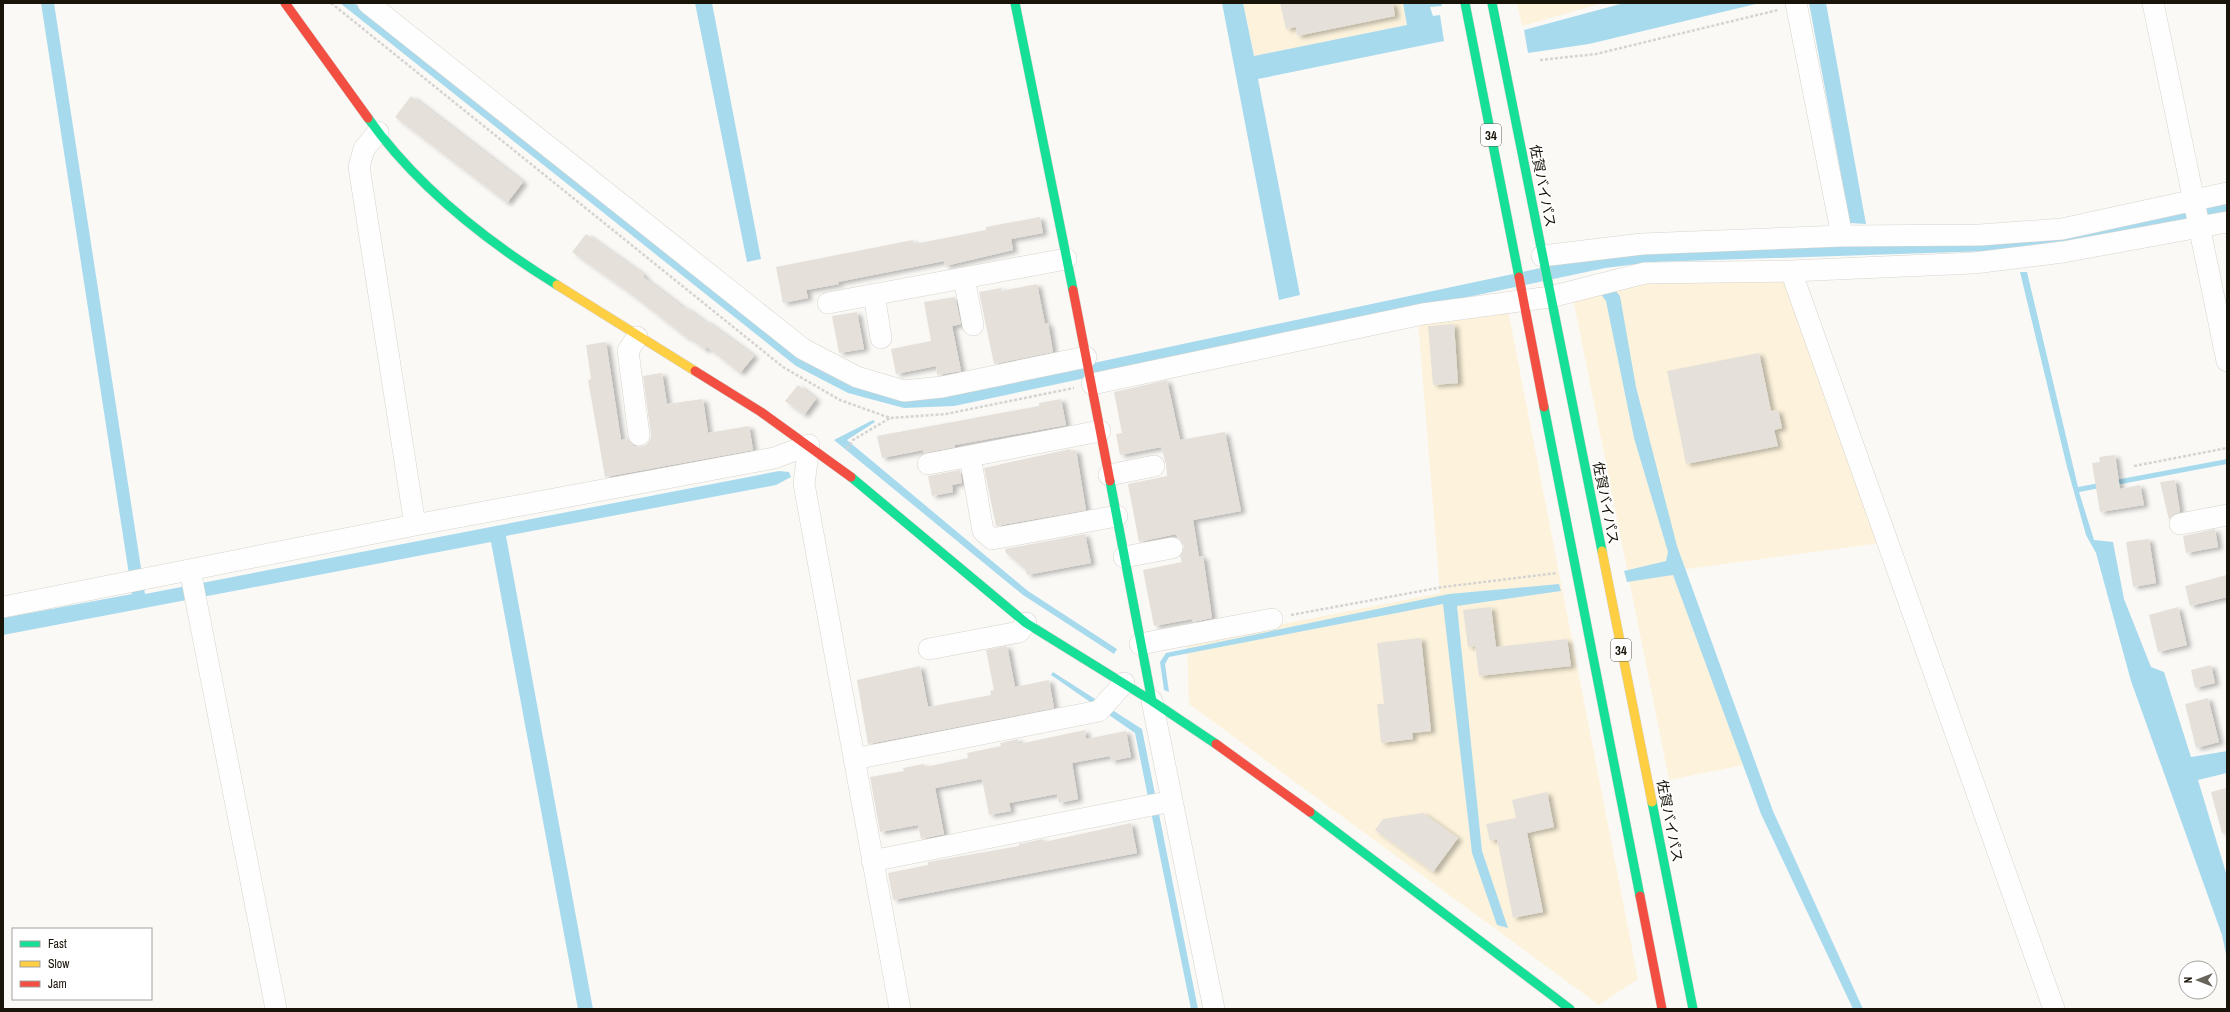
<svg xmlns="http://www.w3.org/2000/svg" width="2230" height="1012" viewBox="0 0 2230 1012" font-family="'Archivo Narrow','Noto Sans JP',sans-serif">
	<defs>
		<filter id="shadow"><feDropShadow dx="4.5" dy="2.5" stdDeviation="2" flood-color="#0004"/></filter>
	</defs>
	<rect width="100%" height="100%" fill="#fbf9f6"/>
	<path fill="#fdf3dc" d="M1243,3H1403L1407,25L1254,56Z
		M1517,3H1603L1522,26Z
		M1642,279H1787L1881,543L1680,570L1749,764L1669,780L1573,298Z
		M1508,310L1638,979L1599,1005L1189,704L1187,643L1440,593L1418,320Z"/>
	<path fill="#a8daee" d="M41,3H54L145,594L779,471L789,472L791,477L776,485L506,536L593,1009H578L491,542L3,635V618L132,594Z
		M340,3H354L803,356L952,393L1602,255L1651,251L2043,240L2102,231L2227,203V213L2103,240L1989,251L1653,262L1605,268L954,406L904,408L848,393L796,366Z
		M695,3H712L761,259L747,262Z
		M1222,3H1243L1254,56L1407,25L1403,3H1441L1442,6L1430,7L1433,16L1440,15L1444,41L1258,79L1300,295L1279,300Z
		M1624,3H1760L1589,44L1528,53L1524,30Z
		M1809,3H1826L1866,224L1850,223Z
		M2020,272H2027L2078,487L2227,459V464L2079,492L2094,540L2113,542L2124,599L2151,667L2164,672L2191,757L2227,751V773L2198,780L2227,876V959L2222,935L2131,681L2096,553L2086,535L2067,467Z
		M1615,290L1620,296L1636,387L1677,546L1773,811L1863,1009H1853L1761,814L1673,575L1627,582L1624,571L1666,561L1668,552L1634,438L1606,301L1600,293Z
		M873,420L875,422L847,440L1028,591L1117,649L1114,654L1023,595L834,440Z
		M1559,584L1561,591L1457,606L1482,851L1508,928L1497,925L1472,853L1443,604L1169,657L1165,664L1169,692L1164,690L1160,662L1166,653L1449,594Z
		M1053,672L1142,729L1198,1009H1191L1135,733L1051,675Z"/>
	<path fill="#e5e1da" filter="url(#shadow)" d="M1280,3H1393L1395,16L1297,36L1296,27L1286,29Z
		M411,96L523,182L507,203L395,117Z
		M1040,217L1043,233L1011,239L1013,250L945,266L944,261L838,282L839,284L806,290L808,298L783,303L776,267L913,240L914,244L986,230V227Z
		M586,234L644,275L643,277L685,309L686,308L705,322L706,321L754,356L740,373L707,347L705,350L688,337L687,338L631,294L572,252Z
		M1037,284L1045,324L1048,323L1053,352L994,364L979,292L1001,288V291Z
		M955,297L961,324L952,326L961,371L937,375L936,366L896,374L891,349L931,341L924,302Z
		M857,312L864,349L839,353L832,316Z
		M1454,324L1458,383L1433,385L1428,326Z
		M606,342L621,440L628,439L634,446L640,447L646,445L650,440L651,435L643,376L662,373L667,404L703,399L708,433L749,426L753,450L605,477L588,380L591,379L586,345Z
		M1759,353L1771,411L1778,410L1782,428L1774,430L1778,446L1686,464L1667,371Z
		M1167,380L1180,440L1225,432L1241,511L1193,520L1199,557L1203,556L1212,618L1192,622V619L1154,626L1143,570L1182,562L1180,556L1184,546L1176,534L1139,542L1128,484L1167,476L1166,464L1161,447L1120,455L1116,434L1122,433L1114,392Z
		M798,385L816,399L804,415L785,401Z
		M1061,399L1066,425L955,445V447L924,453L923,450L882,458L877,436L1039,406V403Z
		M1070,449L1071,451L1076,450L1086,510L996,526L984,468Z
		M2115,455L2120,489L2140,485L2144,505L2100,512L2092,463L2100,462L2099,457Z
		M960,470L962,483L952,485L953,492L932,496L928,476Z
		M2175,480L2180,512L2172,515L2169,520L2160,482Z
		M2215,529L2218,547L2186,553L2183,536Z
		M1085,534L1091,563L1027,575L1026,570L1006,553L1005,549Z
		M2149,539L2156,583L2133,587L2126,542Z
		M2227,575V597L2190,606L2185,586Z
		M1491,607L1496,647L1567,639L1571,666L1479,676L1475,646L1468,647L1463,610Z
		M2178,607L2187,645L2158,652L2149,615Z
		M1421,638L1431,731L1412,733L1413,739L1381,743L1377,704H1384L1377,643Z
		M1007,646L1015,687L1049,680L1054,708L868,744L857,680L920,666L928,707L991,695L990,691L994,690L986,650Z
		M2211,665L2215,683L2195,688L2191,670Z
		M2208,698L2219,742L2196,748L2185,704Z
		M1085,730L1086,739L1126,731L1131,757L1111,761L1110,756L1072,763L1078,799L1059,803L1057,794L1009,803L1011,811L989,815L982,779L935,788L944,834L921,839L918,825L880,832L870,777L904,771L903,768L924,764L925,767L968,758L967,753L1001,746L1000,743L1018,739L1019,744Z
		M2227,788V833H2222L2211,792Z
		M1547,792L1554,827L1527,833L1543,912L1513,918L1497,839L1490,841L1486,824L1516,818L1512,800Z
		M1423,813L1458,838L1433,872L1375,830L1383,819Z
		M1131,823L1137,853L893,900L888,873L928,865V862L1019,846V844L1043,839L1044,842Z"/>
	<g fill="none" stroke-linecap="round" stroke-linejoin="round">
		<g stroke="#d7d4cd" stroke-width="22">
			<path id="street" d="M368,3L803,349L857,377L904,391L942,387L1086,357
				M1796,3L1842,236L1980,235L2062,229L2227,193
				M2153,3L2227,361
				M378,132L364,149L359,167L415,525
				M1542,256L1642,244L1842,236
				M1791,271L2054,1009
				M964,278L973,325
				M874,294L881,338
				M828,303L1066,259
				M637,337L628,351L639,435
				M1092,384L1423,314L1550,297L1645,273L1791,271L1974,263L2063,252L2227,222
				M970,456L983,531L992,539L1117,516
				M928,464L1100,431
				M1109,475L1154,466
				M2180,524L2227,515
				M1124,557L1172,548
				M190,570L276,1009
				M3,607L415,525L774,458L809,445L804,484L900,1009
				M1140,644L1272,619
				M929,649L1019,632L1026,623
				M1152,701L1214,1009
				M854,759L1099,711L1124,683
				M872,861L1172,801"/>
		</g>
		<g stroke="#d7d4cd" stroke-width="10">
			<path id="fast" d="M1015,3L1073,290
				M1465,3L1519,277
				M1492,3L1602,551
				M368,118C417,187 486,241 557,285
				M1544,407L1640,896
				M851,477L1026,623L1152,701L1216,744
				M1110,481L1152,701
				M1652,802L1693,1009
				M1310,812L1570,1009"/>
		</g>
		<g stroke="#d7d4cd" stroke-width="10">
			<path id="slow" d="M557,285L695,371
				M1602,551L1652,802"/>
		</g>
		<g stroke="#d7d4cd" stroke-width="10">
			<path id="jam" d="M285,3L368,118
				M1519,277L1544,407
				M1073,290L1110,481
				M695,371L761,412L851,477
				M1216,744L1310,812
				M1640,896L1662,1009"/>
		</g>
		<path stroke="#d5d4d3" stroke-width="2.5" stroke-dasharray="3 2" stroke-linecap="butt" d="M331,3L783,367L840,400L890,418L946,414L1074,388
			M1540,60L1596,54L1778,10
			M847,449L853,440L890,418
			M2134,466L2227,448
			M1291,615L1443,587L1557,573"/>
		<use href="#street" stroke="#fefefe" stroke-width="21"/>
		<use href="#fast" stroke="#16e098" stroke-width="9"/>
		<use href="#slow" stroke="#ffcf43" stroke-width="9"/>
		<use href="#jam" stroke="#f24e42" stroke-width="9"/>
	</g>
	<g text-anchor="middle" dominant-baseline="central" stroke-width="3.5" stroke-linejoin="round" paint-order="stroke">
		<g fill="#fff" stroke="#5e5a53" stroke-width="1">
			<rect x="1481" y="124" width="20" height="22" rx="3"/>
			<rect x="1611" y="639" width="20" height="22" rx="3"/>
		</g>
		<g font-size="13" font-weight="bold" fill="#191409">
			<text x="1491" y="135">34</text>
			<text x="1621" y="650">34</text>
		</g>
		<g font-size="14" fill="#191409" stroke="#fff">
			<text transform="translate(1543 186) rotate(79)">佐賀バイパス</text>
			<text transform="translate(1606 503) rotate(79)">佐賀バイパス</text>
			<text transform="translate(1670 821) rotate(79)">佐賀バイパス</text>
		</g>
	</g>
	<rect width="2230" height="1012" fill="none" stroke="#191409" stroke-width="8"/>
	<rect x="12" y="928" width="140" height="72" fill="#ffffff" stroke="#a3a19d"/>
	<rect x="20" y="941" width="20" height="6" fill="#16e098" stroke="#a3a19d"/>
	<text x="48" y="948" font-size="12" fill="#191409">Fast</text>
	<rect x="20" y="961" width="20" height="6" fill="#ffcf43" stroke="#a3a19d"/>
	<text x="48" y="968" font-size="12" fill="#191409">Slow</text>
	<rect x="20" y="981" width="20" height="6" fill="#f24e42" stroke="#a3a19d"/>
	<text x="48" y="988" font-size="12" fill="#191409">Jam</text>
	<g transform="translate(2198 980) rotate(270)"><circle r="19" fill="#ffffff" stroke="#a3a19d"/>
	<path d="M0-3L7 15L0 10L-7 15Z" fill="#68645c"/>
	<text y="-6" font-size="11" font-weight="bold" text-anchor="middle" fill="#191409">N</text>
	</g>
</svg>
